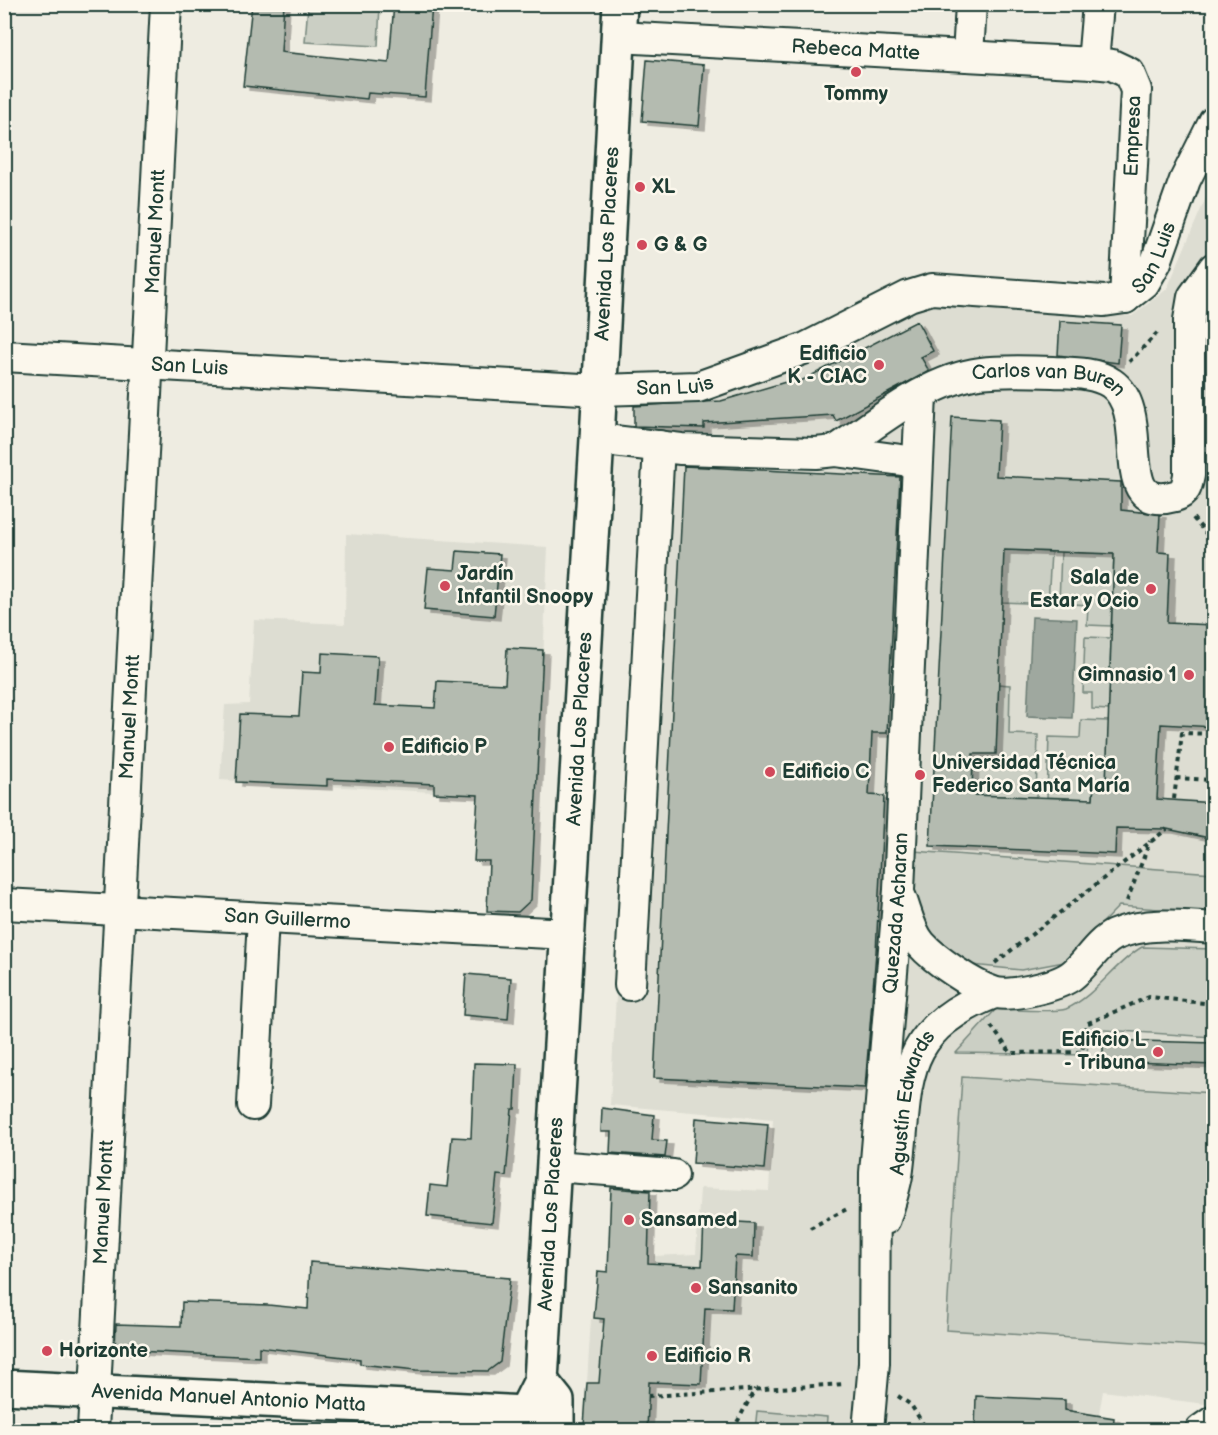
<svg xmlns="http://www.w3.org/2000/svg" width="1218" height="1435" viewBox="0 0 1218 1435" font-family="'Balsamiq Sans',sans-serif">
	<defs>
		<filter id="shadow"><feDropShadow dx="6" dy="4" stdDeviation="0" flood-color="#0004"/></filter>
	</defs>
	<rect width="100%" height="100%" fill="#eeece1"/>
	<filter id="ink" filterUnits="userSpaceOnUse"><feTurbulence type="fractalNoise" baseFrequency=".0167" numOctaves="2"/><feDisplacementMap in="SourceGraphic" scale="12" xChannelSelector="R" yChannelSelector="G"/><feConvolveMatrix kernelMatrix="1 2 1 2 8 2 1 2 1" color-interpolation-filters="sRGB"/></filter>
	<g filter="url(#ink)">
		<path fill="#ddddd2" d="M1213,181V1405L1103,1391L1096,1430H584L591,1319L650,1325L654,1256L696,1254L700,1188L769,1191L773,1119L610,1105L647,429L634,428V401L928,304L1132,316L1167,289Z
			M346,534L548,547L537,798L220,780L225,705L249,704L254,620L345,624Z"/>
		<path fill="#cbcfc4" stroke="#75867c" stroke-width="1.5" d="M308,5H380L378,46L305,42Z
			M990,549L1051,552L1048,604L1002,602Z
			M1061,552L1114,554L1111,626L1087,625L1088,605L1059,603Z
			M1085,637L1111,638L1109,710L1092,709V693H1083Z
			M998,684L1010,685L1009,734L1038,735L1036,797L972,795L973,754Z
			M1081,720L1109,721L1106,785H1094L1093,799L1047,797L1049,737L1080,738Z
			M913,851L1213,873V913L1119,906L1064,962L1021,970L972,965L935,945L912,905Z
			M1142,947L1213,949V1037L1089,1029L1087,1055L956,1053L996,1009C1010,1009 1056,1013 1066,1009C1097,995 1114,963 1142,947Z
			M962,1077L1213,1093V1347L946,1330Z
			M757,1411L827,1417L826,1430H755Z"/>
		<path fill="#9fa89f" stroke="#6c7d74" stroke-width="1.5" d="M1032,617L1077,619L1072,718L1027,716Z"/>
		<path fill="#b4bbb0" stroke="#1f3d34" stroke-width="1.5" fill-rule="evenodd" filter="url(#shadow)" d="M252,4H284L281,52L389,63L394,4H432L425,97L368,93L367,99L243,86Z
			M647,60L704,65L699,126L642,121Z
			M917,321L933,351L921,357L929,371L836,421L833,415L704,423V428L634,426V406L721,401L796,379L797,383Z
			M1060,321L1121,325L1118,363L1058,355Z
			M952,417L999,420L996,476L1121,482V510L1160,514L1158,552L1170,553L1167,623L1214,625V727L1161,724L1157,799L1214,803V839L1167,829L1116,828L1115,854L930,846ZM1004,550L1114,554L1106,785L1094,784L1093,799L972,795L973,754H996Z
			M684,466L900,477L887,733H872L869,795L884,796L876,952L865,1088L654,1078Z
			M457,551L500,554L494,616L424,610L428,568L455,570Z
			M507,648L543,650L531,900L518,912L487,911L489,861H474L478,795L434,793V784L327,779V786L236,782L240,714L299,716L302,672L321,673L322,653L378,656L375,705L435,708L437,681L505,684Z
			M466,974L511,978L508,1019L463,1015Z
			M1103,1040L1214,1043V1065L1103,1061Z
			M474,1063L517,1064L515,1109H512L506,1176L497,1175L492,1223L427,1216L430,1185L447,1187L452,1137L471,1138Z
			M602,1108L654,1115L652,1140L667,1141L665,1157L610,1153L611,1132H601Z
			M696,1118L768,1124L764,1169L693,1163Z
			M611,1188L650,1191L648,1263L702,1266L704,1220L754,1223L753,1257L735,1256L732,1309L705,1308L701,1384L649,1382L647,1431L584,1426L587,1383H599L604,1319L594,1318L598,1271L608,1272Z
			M310,1262L510,1278L500,1362L488,1371L416,1370L360,1364V1359L259,1347V1357L115,1350L116,1324L181,1326L182,1302L268,1305L308,1309Z
			M976,1396L1065,1400V1410L1114,1418L1113,1431H975Z"/>
		<g fill="none" stroke-linecap="round" stroke-linejoin="round">
			<g stroke="#1f3d34" stroke-width="34">
				<g id="minor">
					<path id="s1" d="M618,37L1093,63L1112,65L1129,73L1136,90L1125,298"/>
					<path d="M968,56L971,4"/>
					<path d="M1093,63L1098,4"/>
					<path id="s2" d="M4,356L599,390L698,387L806,348L909,296L932,289L1104,301L1125,298L1144,283L1156,262L1185,180L1214,122"/>
					<path d="M597,439L681,449L816,453L835,451L916,462"/>
					<path id="s3" d="M835,451C878,423 927,380 980,373C1003,370 1029,371 1053,372C1072,373 1094,372 1111,383C1155,413 1108,514 1175,496C1186,493 1187,485 1189,475V320L1193,297L1214,268"/>
					<path d="M901,898C907,914 910,931 921,944C935,960 972,985 993,992C1009,998 1057,986 1071,976C1087,964 1096,944 1114,935C1143,922 1183,925 1214,928"/>
					<path id="s4" d="M4,904L568,934"/>
					<path d="M630,985L659,446"/>
					<path d="M253,1105L263,918"/>
					<path d="M554,1166L673,1175"/>
					<path id="s5" d="M885,1219C890,1203 896,1186 898,1169C909,1081 896,1032 994,993"/>
					<path id="s6" d="M93,1430C114,955 146,480 166,4"/>
					<path id="s7" d="M868,1430L874,1363L875,1173L899,890L921,395"/>
					<path d="M1201,1430L1214,1421"/>
				</g>
			</g>
			<g stroke="#1f3d34" stroke-width="38">
				<g id="major">
					<path d="M541,1381L557,1401V1430"/>
					<path id="s8" d="M4,1387L525,1413"/>
					<path id="s9" d="M525,1430V1413L541,1381L597,439L620,4"/>
				</g>
			</g>
			<path stroke="#1f3d34" stroke-width="4" stroke-dasharray="4.5 4.5" stroke-linecap="butt" d="M1129,362L1159,331
				M1193,518L1214,543
				M1176,778L1214,780
				M1174,799L1182,733L1214,734
				M1127,901L1150,841
				M995,963L1167,829
				M991,1026L1011,1053L1082,1052L1086,1024L1149,997L1214,1004
				M810,1228L847,1209
				M648,1396L845,1384
				M898,1396L911,1405L927,1430
				M733,1430L755,1389"/>
			<use href="#minor" stroke="#fbf7ec" stroke-width="30"/>
			<use href="#major" stroke="#fbf7ec" stroke-width="33"/>
		</g>
	</g>
	<g fill="#d1495b" stroke="#fbf7ec" stroke-width="2">
		<circle cx="856" cy="72" r="6"/>
		<circle cx="640" cy="187" r="6"/>
		<circle cx="642" cy="245" r="6"/>
		<circle cx="879" cy="365" r="6"/>
		<circle cx="445" cy="586" r="6"/>
		<circle cx="1151" cy="589" r="6"/>
		<circle cx="1189" cy="675" r="6"/>
		<circle cx="389" cy="747" r="6"/>
		<circle cx="770" cy="772" r="6"/>
		<circle cx="920" cy="775" r="6"/>
		<circle cx="1158" cy="1052" r="6"/>
		<circle cx="629" cy="1220" r="6"/>
		<circle cx="696" cy="1288" r="6"/>
		<circle cx="47" cy="1351" r="6"/>
		<circle cx="652" cy="1356" r="6"/>
	</g>
	<g text-anchor="middle" dominant-baseline="central" stroke-width="5" stroke-linejoin="round" paint-order="stroke">
		<g font-size="20" fill="#1f3d34" stroke="#fbf7ec">
			<text stroke="none"><textPath href="#s1" startOffset="238">Rebeca Matte</textPath></text>
			<text transform="translate(1133 136) rotate(-88)">Empresa</text>
			<text stroke="none"><textPath href="#s6" startOffset="1200">Manuel Montt</textPath></text>
			<text stroke="none"><textPath href="#s9" startOffset="1192">Avenida Los Placeres</textPath></text>
			<text stroke="none"><textPath href="#s2" startOffset="1194">San Luis</textPath></text>
			<text stroke="none"><textPath href="#s2" startOffset="186">San Luis</textPath></text>
			<text stroke="none"><textPath href="#s2" startOffset="672">San Luis</textPath></text>
			<text stroke="none"><textPath href="#s3" startOffset="236">Carlos van Buren</textPath></text>
			<text stroke="none"><textPath href="#s6" startOffset="714">Manuel Montt</textPath></text>
			<text stroke="none"><textPath href="#s9" startOffset="706">Avenida Los Placeres</textPath></text>
			<text stroke="none"><textPath href="#s7" startOffset="518">Quezada Acharan</textPath></text>
			<text stroke="none"><textPath href="#s4" startOffset="284">San Guillermo</textPath></text>
			<text stroke="none"><textPath href="#s5" startOffset="120">Agustín Edwards</textPath></text>
			<text stroke="none"><textPath href="#s6" startOffset="228">Manuel Montt</textPath></text>
			<text stroke="none"><textPath href="#s9" startOffset="220">Avenida Los Placeres</textPath></text>
			<text stroke="none"><textPath href="#s8" startOffset="225">Avenida Manuel Antonio Matta</textPath></text>
		</g>
		<g font-size="20" font-weight="bold" fill="#1f3d34" stroke="#fbf7ec" text-anchor="start">
			<text x="856" y="94" text-anchor="middle">Tommy</text>
			<text x="652" y="187">XL</text>
			<text x="654" y="245">G &amp; G</text>
			<text x="867" y="354" text-anchor="end">Edificio<tspan x="867" dy="23">K - CIAC</tspan></text>
			<text x="457" y="574">Jardín<tspan x="457" dy="23">Infantil Snoopy</tspan></text>
			<text x="1139" y="578" text-anchor="end">Sala de<tspan x="1139" dy="23">Estar y Ocio</tspan></text>
			<text x="1177" y="675" text-anchor="end">Gimnasio 1</text>
			<text x="401" y="747">Edificio P</text>
			<text x="932" y="763">Universidad Técnica<tspan x="932" dy="23">Federico Santa María</tspan></text>
			<text x="782" y="772">Edificio C</text>
			<text x="1146" y="1040" text-anchor="end">Edificio L<tspan x="1146" dy="23">- Tribuna</tspan></text>
			<text x="641" y="1220">Sansamed</text>
			<text x="708" y="1288">Sansanito</text>
			<text x="59" y="1351">Horizonte</text>
			<text x="664" y="1356">Edificio R</text>
		</g>
	</g>
	<rect width="1218" height="1435" fill="none" stroke="#fbf7ec" stroke-width="24"/>
	<rect x="12" y="12" width="1194" height="1411" fill="none" stroke="#1f3d34" stroke-width="2" filter="url(#ink)"/>
</svg>
